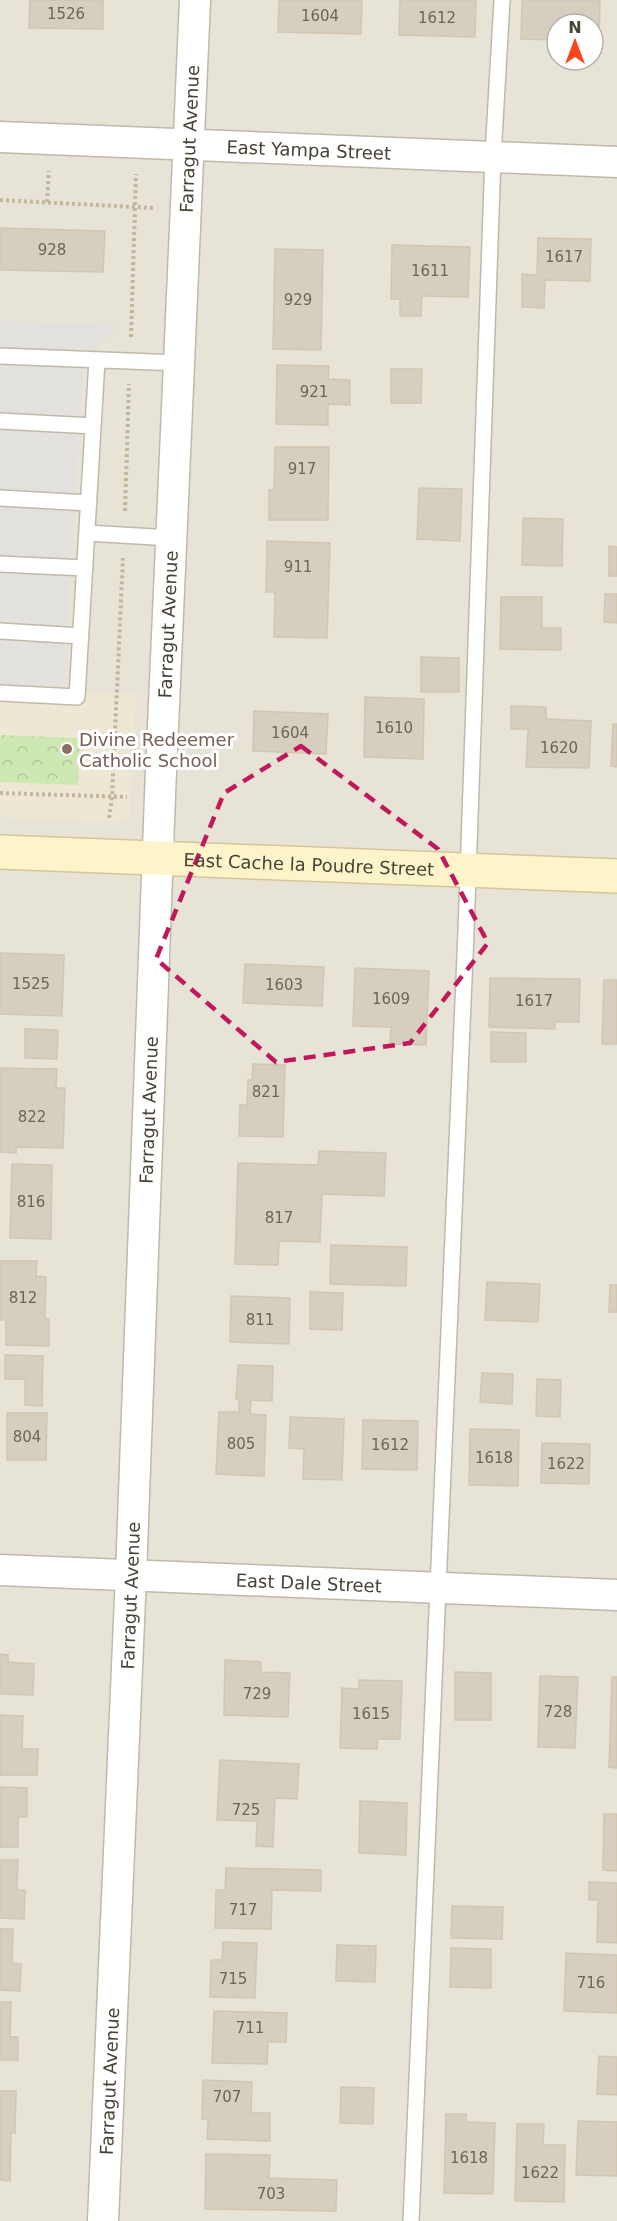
<svg xmlns="http://www.w3.org/2000/svg" width="617" height="2221" viewBox="0 0 617 2221" font-family="'DejaVu Sans',sans-serif">
	<defs>
		<pattern id="park-crowns" width="20" height="18" patternUnits="userSpaceOnUse" patternTransform="scale(1.5)"><rect width="20" height="18" fill="#cde8b2"/><path d="M2 6a3 3 0 1 1 6 0M12 15a3 3 0 1 1 6 0" fill="none" stroke="#b2c89a"/></pattern>
	</defs>
	<rect width="100%" height="100%" fill="#f4f1e9"/>
	<path fill="#e8e3d7" fill-rule="evenodd" d="M0,0H617V2221H0ZM557,24H593V60H557Z"/>
	<path fill="#ede7d3" d="M0,689L136,694L130,814L124,819L114,821L0,817Z"/>
	<path fill="url(#park-crowns)" d="M0,735L80,738L78,785L0,782Z"/>
	<path fill="#e3e1dd" d="M0,321L117,326L83,366L63,692L0,689Z"/>
	<path fill="#d6cebe" stroke="#d1c6b1" stroke-width="1.5" d="M30,0H103V29L29,28Z
		M279,0H362L361,34L278,32Z
		M400,0H476L475,37L399,35Z
		M522,0H600L599,41H593V24H557V40L521,39Z
		M0,228L105,231L103,272L0,270Z
		M538,238L591,239L590,281L545,280L544,308L522,307V274L537,275Z
		M392,245L470,247L468,297L422,296L421,316H400V299H391Z
		M275,249L323,250L321,350L273,349Z
		M277,365L329,366L328,379L350,380V405L328,404V425L276,424Z
		M391,369H422L421,403H391Z
		M275,447H329L328,520H269V490H274Z
		M419,488L462,489L460,541L417,539Z
		M523,518L563,519L562,566L522,565Z
		M267,541L330,543L327,638L274,637L275,592H266Z
		M609,546L617,547V576H609Z
		M605,594H617V623L604,622Z
		M501,597H542V628H561V650L500,649Z
		M421,657L459,658V692H421Z
		M365,697L424,699L423,759L364,757Z
		M511,706L546,707V719L591,721L589,768L526,767L528,729H511Z
		M254,711L328,714L326,754L253,751Z
		M613,724H617V767L611,766Z
		M0,953L64,955L62,1016L0,1014Z
		M245,964L324,967L322,1006L243,1003Z
		M355,968L429,971L426,1045L390,1044L391,1027L353,1026Z
		M490,978L580,979L579,1022H555V1029L489,1027Z
		M604,980H617V1044H602Z
		M25,1029L58,1030L57,1059L25,1058Z
		M491,1032L526,1033V1062H491Z
		M253,1064L285,1065L283,1137L239,1136L240,1105H247L248,1080H252Z
		M0,1068L57,1069L56,1088H65L63,1148L16,1147V1153L0,1152Z
		M319,1151L386,1153L384,1196L322,1194L320,1242L279,1241L278,1265L235,1264L238,1163L318,1165Z
		M12,1164L52,1165L51,1239L10,1238Z
		M331,1245L407,1247L406,1286L330,1284Z
		M0,1261H37L36,1276L46,1277L45,1319H49V1346L6,1345V1320H0Z
		M487,1282L540,1284L538,1322L485,1320Z
		M610,1285H617V1312H609Z
		M310,1292L343,1293L342,1330L310,1329Z
		M231,1296L290,1298L289,1344L230,1342Z
		M5,1355L43,1356L42,1406L25,1405V1379H5Z
		M238,1365L273,1366L272,1401L251,1400L250,1414L266,1415L264,1476L216,1474L219,1412H239V1399H236Z
		M482,1373L513,1374L512,1404L480,1402Z
		M537,1379L561,1380L560,1417L536,1416Z
		M7,1413H47L46,1460H7Z
		M290,1417L344,1419L342,1480L303,1479L304,1449L289,1448Z
		M363,1420L418,1421L417,1470L362,1469Z
		M470,1429L519,1430L518,1486L469,1485Z
		M542,1443L590,1444L589,1484L541,1483Z
		M0,1654L8,1655V1662L34,1664L33,1695L0,1694Z
		M225,1660L261,1662V1672L290,1673L288,1717L224,1715Z
		M455,1672L491,1673V1720H455Z
		M540,1676L578,1677L575,1748L538,1747Z
		M612,1677H617V1768L609,1767Z
		M359,1680L402,1681L400,1739H378L377,1749L340,1748L342,1688L359,1689Z
		M0,1715L23,1716L22,1749H38L37,1775H0Z
		M220,1760L299,1764L297,1799L275,1798L273,1847L256,1846L257,1821L217,1820Z
		M0,1787L27,1788V1817H18V1847H0Z
		M360,1801L407,1803L406,1855L359,1853Z
		M604,1814H617V1871L603,1870Z
		M0,1860H18L17,1890H25L24,1919L0,1918Z
		M226,1868L321,1870V1891L272,1890L271,1929L215,1928L216,1890H225Z
		M589,1882L617,1883V1943L597,1942L598,1900H589Z
		M452,1906L503,1907L502,1939L451,1938Z
		M0,1929H13L12,1963L21,1964L20,1991L0,1990Z
		M223,1942L257,1943L255,1998L210,1997L211,1960H222Z
		M337,1945L376,1946L375,1982L336,1981Z
		M451,1948L491,1949V1988L450,1987Z
		M566,1953L617,1955V2013L564,2011Z
		M0,2002H11L10,2037H18V2060H0Z
		M214,2011L287,2013L286,2042H268L267,2064L212,2063Z
		M599,2056L617,2057V2095L597,2094Z
		M203,2080L252,2082L251,2113H270V2141L207,2139L208,2120L202,2119Z
		M341,2087L374,2088L373,2124L340,2123Z
		M0,2091H16L15,2133H11L10,2181L0,2180Z
		M446,2114H466V2122L495,2123L493,2194L444,2193Z
		M578,2121L617,2122V2176L576,2175Z
		M517,2124H544L543,2145H565L564,2202L515,2201Z
		M206,2154L270,2155L269,2178L337,2180L336,2211L205,2209Z"/>
	<g fill="none" stroke-linecap="round" stroke-linejoin="round">
		<g stroke="#c0b9ab" stroke-width="18">
			<path id="lane" d="M0,356L179,363
				M0,421L93,426
				M0,498L89,503
				M87,533L171,538
				M0,564L85,568
				M0,631L81,636
				M0,693L77,697L97,360
				M411,2221L466,932L493,156L502,0"/>
		</g>
		<g stroke="#c0b9ab" stroke-width="33">
			<g id="street">
				<path id="s1" d="M0,137L617,162"/>
				<path id="s2" d="M0,1570L617,1595"/>
				<path id="s3" d="M103,2221L131,1575L160,795L195,0"/>
			</g>
		</g>
		<g stroke="#d4c699" stroke-width="36">
			<g id="secondary">
				<path id="s4" d="M0,852L617,876"/>
			</g>
		</g>
		<path stroke="#c2b69c" stroke-width="4" stroke-dasharray="3 3" stroke-linecap="butt" d="M0,200L155,208
			M47,202L49,171
			M131,337L136,174
			M125,511L129,384
			M0,793L127,797
			M109,818L112,798L123,558"/>
		<use href="#lane" stroke="#fff" stroke-width="15"/>
		<use href="#street" stroke="#fff" stroke-width="30"/>
		<use href="#secondary" stroke="#fef4c9" stroke-width="33"/>
	</g>
	<path fill="none" stroke="#c2185b" stroke-width="4.5" stroke-dasharray="12 8" stroke-linejoin="round" d="M301,746L438,849L488,943L410,1043L276,1062L156,959L224,793Z"/>
	<circle fill="#8d6e63" stroke="#fff" stroke-width="2" cx="67" cy="749" r="6"/>
	<g text-anchor="middle" dominant-baseline="central" stroke-width="6" stroke-linejoin="round" paint-order="stroke">
		<g font-size="15" fill="#6c6559">
			<text x="66" y="14">1526</text>
			<text x="320" y="16">1604</text>
			<text x="437" y="18">1612</text>
			<text x="52" y="250">928</text>
			<text x="564" y="257">1617</text>
			<text x="430" y="271">1611</text>
			<text x="298" y="300">929</text>
			<text x="314" y="392">921</text>
			<text x="302" y="469">917</text>
			<text x="298" y="567">911</text>
			<text x="394" y="728">1610</text>
			<text x="290" y="733">1604</text>
			<text x="559" y="748">1620</text>
			<text x="31" y="984">1525</text>
			<text x="284" y="985">1603</text>
			<text x="391" y="999">1609</text>
			<text x="534" y="1001">1617</text>
			<text x="266" y="1092">821</text>
			<text x="32" y="1117">822</text>
			<text x="31" y="1202">816</text>
			<text x="279" y="1218">817</text>
			<text x="23" y="1298">812</text>
			<text x="260" y="1320">811</text>
			<text x="27" y="1437">804</text>
			<text x="241" y="1444">805</text>
			<text x="390" y="1445">1612</text>
			<text x="494" y="1458">1618</text>
			<text x="566" y="1464">1622</text>
			<text x="257" y="1694">729</text>
			<text x="558" y="1712">728</text>
			<text x="371" y="1714">1615</text>
			<text x="246" y="1810">725</text>
			<text x="243" y="1910">717</text>
			<text x="233" y="1979">715</text>
			<text x="591" y="1983">716</text>
			<text x="250" y="2028">711</text>
			<text x="227" y="2097">707</text>
			<text x="469" y="2158">1618</text>
			<text x="540" y="2173">1622</text>
			<text x="271" y="2194">703</text>
		</g>
		<g font-size="18" fill="#484237" stroke="#fff">
			<text stroke="none"><textPath href="#s3" startOffset="2084">Farragut Avenue</textPath></text>
			<text stroke="none"><textPath href="#s1" startOffset="309">East Yampa Street</textPath></text>
			<text stroke="none"><textPath href="#s3" startOffset="1598">Farragut Avenue</textPath></text>
			<text stroke="none"><textPath href="#s4" startOffset="309">East Cache la Poudre Street</textPath></text>
			<text stroke="none"><textPath href="#s3" startOffset="1112">Farragut Avenue</textPath></text>
			<text stroke="none"><textPath href="#s2" startOffset="309">East Dale Street</textPath></text>
			<text stroke="none"><textPath href="#s3" startOffset="626">Farragut Avenue</textPath></text>
			<text stroke="none"><textPath href="#s3" startOffset="140">Farragut Avenue</textPath></text>
		</g>
		<g font-size="18" fill="#785e54" stroke="#fff" text-anchor="start">
			<text x="79" y="739">Divine Redeemer<tspan x="79" dy="21">Catholic School</tspan></text>
		</g>
	</g>
	<g transform="translate(575 42)"><circle r="28" fill="#ffffff" stroke="#b6b3af" stroke-width="1.5"/>
	<path d="M0-4.5L10 22L0 15L-10 22Z" fill="#f9461b"/>
	<text y="-9" font-size="16" font-weight="bold" text-anchor="middle" fill="#484237">N</text>
	</g>
</svg>
